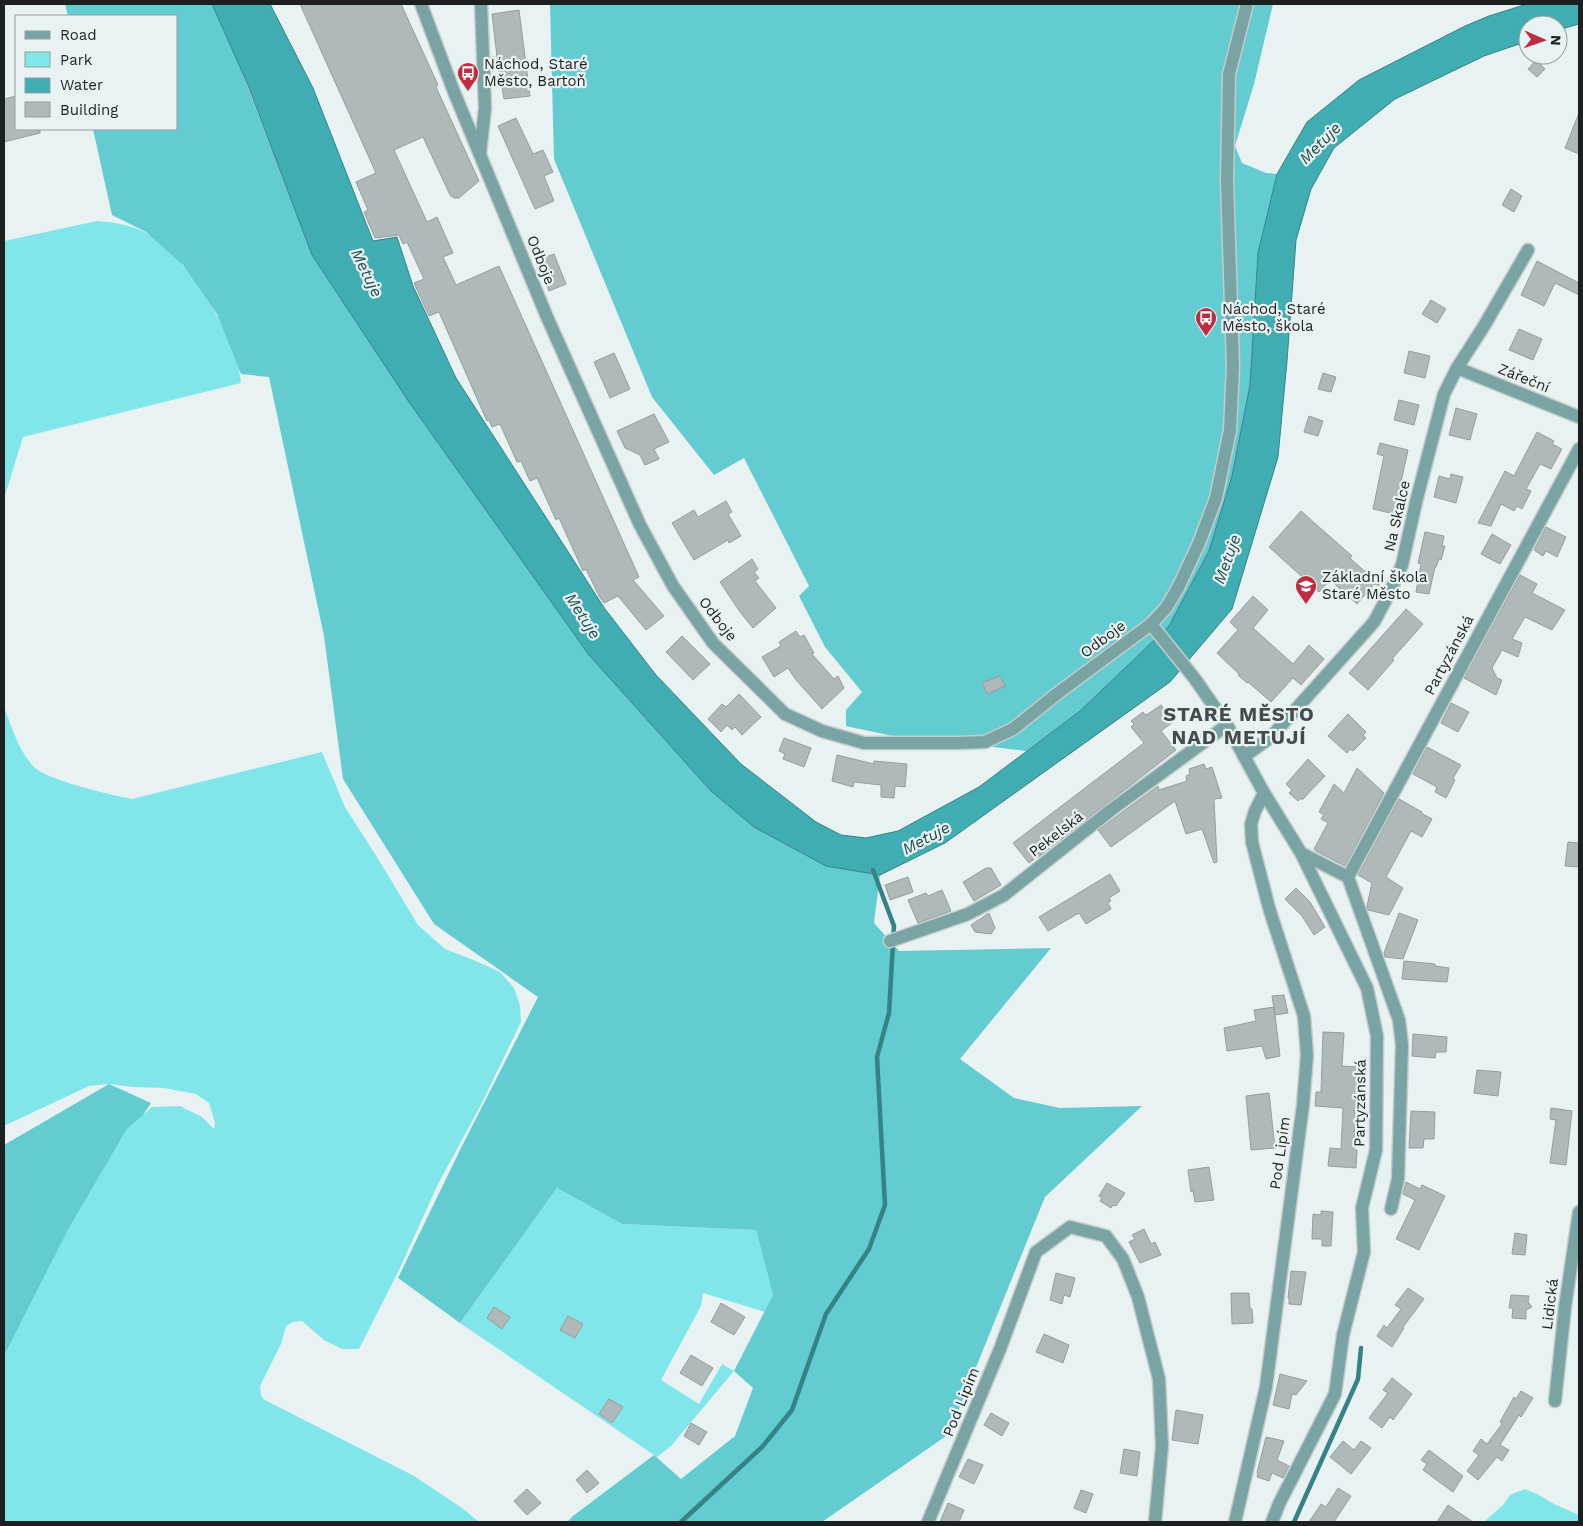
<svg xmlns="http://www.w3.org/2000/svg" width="1583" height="1526" viewBox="0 0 1583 1526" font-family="'Work Sans',sans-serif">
	<rect width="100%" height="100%" fill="#e9f2f2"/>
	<path fill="#81e6ea" d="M97,221C120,223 138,226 158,240C163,243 167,249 172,253C200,283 238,341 241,383L23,437L4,499V241Z
		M4,707C12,728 18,749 33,766C45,780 112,795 132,799L322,752L345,807L377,857L418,925L445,949L476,961L500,972L514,988L520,1005L521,1022L482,1103L438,1184L399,1270L359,1349H342L324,1340L302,1321L293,1322L286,1326L281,1344L260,1386L261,1395L263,1399L414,1476L462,1508L479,1522H4V1356L68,1230L127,1129L152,1107L180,1106L202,1117L214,1129L215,1123L209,1103L196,1094L164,1088L132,1087L109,1084L89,1086L4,1126Z
		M557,1188L622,1224L756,1230L773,1295L765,1312L703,1293L701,1306L661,1380L699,1404L722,1364L734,1371L671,1446L657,1457L460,1323Z
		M1525,1489L1537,1494L1554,1504L1577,1514L1579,1516V1522H1484L1504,1504L1510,1495Z"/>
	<path fill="#62ccd0" d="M65,4H212L243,74L312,255L409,402L589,655L711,791L754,827L826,866L880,875L874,923L899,951L1051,948L960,1059L1014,1098L1060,1108L1142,1106L1045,1197L949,1434L822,1522H567L573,1516L654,1455L681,1479L735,1436L753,1388L734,1371L773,1295L756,1230L622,1224L557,1188L460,1323L398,1278L461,1148L538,997L434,924L343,779L324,636L269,377L241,374L217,314L183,265L146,232L112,215L93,129H176V16H68Z
		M550,4H1273L1254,84L1235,146L1242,163L1266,173L1277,174L1258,253L1250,385L1232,476L1209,551L1169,626L1080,711L1026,751L958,743L921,742L846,726V710L862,692L825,647L799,596L809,586L744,458L714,475L652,397L554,159Z
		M109,1084L151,1103L143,1115L127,1129L68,1230L4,1356V1145Z"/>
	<path fill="#3fadb1" stroke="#358386" d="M212,4H270L313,88L373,241L397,237L413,286L456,378L605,609L656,675L741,764L816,822L841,835L866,838L898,831L979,787L1080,711L1169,626L1209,551L1232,476L1250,385L1258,253L1277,174L1307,122L1359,80L1465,26L1489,16L1527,4H1579V24L1558,30V25H1528V41L1484,56L1395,99L1334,148L1311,189L1296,240L1287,361L1278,457L1232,609L1170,682L945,843L880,875L826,866L754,827L711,791L589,655L409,402L312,255L248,85Z"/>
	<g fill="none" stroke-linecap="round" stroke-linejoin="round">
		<path stroke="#358386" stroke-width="4.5" d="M681,1522L762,1447L792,1410L826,1314L869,1249L885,1205L877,1057L889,1013L894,926L873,870
			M1294,1522L1358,1379L1361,1348"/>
	</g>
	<path fill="#b0b9b9" stroke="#959d9d" d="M300,4H401L438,85L436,87L479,181L459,198H454L450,195L423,137L394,150L427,222L437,217L453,253L443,257L456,285L499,266L639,577L633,580L664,616L646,630L618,596L604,603L599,596L586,569L583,571L559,518L556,520L537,478L530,481L521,461L517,462L500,424L492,427L489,420L487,421L439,312L429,316L414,283L424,279L407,242L403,244L399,235L375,238L364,212L368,210L356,182L376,173Z
		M519,10L530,96L504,99L501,82H500L492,14Z
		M1536,60L1545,69L1537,77L1528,69Z
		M16,96V129H40V133L4,142V99Z
		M1579,113V154L1565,148Z
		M516,118L533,154L543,150L553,172L544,176L554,201L535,209L498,126Z
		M1511,189L1522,196L1514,212L1502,205Z
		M554,254L566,284L549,291L537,260Z
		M1537,261L1579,283V295L1555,283L1544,306L1521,295Z
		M1431,300L1446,309L1437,323L1422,314Z
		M1519,329L1542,339L1533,360L1509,350Z
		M1409,351L1430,356L1425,378L1404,373Z
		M614,353L630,389L610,398L594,362Z
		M1323,373L1336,377L1331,392L1318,389Z
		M1399,400L1419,405L1414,425L1394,420Z
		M1456,408L1477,414L1470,440L1449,435Z
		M654,414L669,442L654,449L659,459L645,465L640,455L625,448L617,431Z
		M1309,416L1323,421L1318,436L1304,432Z
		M1537,432L1554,441L1552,444L1562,449L1551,469L1540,464L1526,489L1531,491L1522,509L1517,506L1514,511L1501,504L1491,526L1478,523L1505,471L1514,476Z
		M1380,443L1408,450L1394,514L1373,509L1384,456L1377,454Z
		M1451,474L1463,477L1456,503L1434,497L1439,476L1450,479Z
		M726,501L732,512L728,514L741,536L729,543L728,540L694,560L672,523L694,510L698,517Z
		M1301,511L1352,556L1350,558L1381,586L1374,584L1357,604L1330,580L1319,592L1269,547Z
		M1546,527L1566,537L1557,557L1546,551L1543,556L1534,550Z
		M1425,532L1444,536L1442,546H1445L1441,560L1439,559L1436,567H1435L1429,594L1416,592L1421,564L1418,563Z
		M1492,534L1511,545L1500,564L1481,554Z
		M752,559L758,569L754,572L759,578L755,581L776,608L753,628L740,612L720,582Z
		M1520,575L1537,584L1532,593L1565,610L1552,630L1525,617L1512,639L1522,643L1518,657L1502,650L1492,668L1497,678L1502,680L1496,695L1464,678Z
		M1253,596L1268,610L1253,628L1293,664L1309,645L1324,659L1301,685L1293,678L1271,702L1248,682L1247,683L1238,675L1239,674L1217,653L1238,630L1230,622Z
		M1406,609L1423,624L1392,659L1394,660L1368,690L1349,673Z
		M796,631L800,637L804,635L814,653L812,654L834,679L838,676L844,688L822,709L796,680L788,668L774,677L762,657L781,646L779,642Z
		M682,636L710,664L693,680L666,652Z
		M1000,676L1005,686L987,694L982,683Z
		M739,694L761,717L742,735L735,727L732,730L727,725L721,732L708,719L722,704L726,707Z
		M1451,703L1469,712L1458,732L1441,723Z
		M1161,705L1173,722L1161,731L1176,750L1037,858V857L1029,863L1013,843L1144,743L1131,727L1134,724L1131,721L1143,712L1145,715L1148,714Z
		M1348,714L1366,732L1363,735L1366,738L1353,751L1350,749L1347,753L1328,736Z
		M784,738L811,748L804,767L783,759L785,754L779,751Z
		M1427,747L1461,765L1453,778L1455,780L1446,798L1435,792L1437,787L1413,774Z
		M837,755L874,764V761L907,764L905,787L895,786L894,798L881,797V785L854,782L853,787L832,781Z
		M1308,759L1325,776L1302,800L1301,798L1298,801L1289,793L1292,790L1286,784Z
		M1204,764L1206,769L1212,767L1222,798L1214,799L1217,862L1214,863L1202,829L1186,834L1175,801L1111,847L1098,830L1158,786L1159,790L1187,781L1186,776L1190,774L1189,769Z
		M1357,768L1384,793L1345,866L1316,851L1314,849L1328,823L1321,819L1324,815L1319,812L1334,784L1344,793Z
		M1399,799L1422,812L1421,813L1432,819L1422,837L1411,831L1386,877L1403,888L1389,915L1368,910L1367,906L1372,883L1358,875Z
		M1568,842L1579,843V867L1565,866Z
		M986,868H991L1001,885L974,901L963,882Z
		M1110,874L1120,891L1109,898L1111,901L1108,903L1111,909L1086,924L1079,913L1048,931L1039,917Z
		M908,877L913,892L890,900L885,885Z
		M1296,888L1310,902L1325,927L1314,935L1302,916L1285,899Z
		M942,890L951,911L918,923L908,900L926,893L928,896Z
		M989,913L995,928L991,934L975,932L971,925Z
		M1399,913L1418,920L1403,959L1385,957L1384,953Z
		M1404,961L1435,964V966L1449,968L1447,982L1402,979Z
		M1284,995L1288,1013L1275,1015L1272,996Z
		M1274,1007L1280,1056L1266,1059L1262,1046L1227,1051L1224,1028L1256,1021L1254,1010Z
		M1323,1032L1344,1033L1342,1066L1359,1067L1358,1109L1355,1108L1354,1150H1357L1356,1168L1328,1166L1330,1148L1341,1149L1343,1108L1315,1106L1316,1092H1321Z
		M1413,1034L1447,1037L1446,1052H1436L1435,1058L1412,1056Z
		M1477,1070L1501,1072L1498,1096L1474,1093Z
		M1269,1093L1275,1148L1251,1150L1246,1096Z
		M1551,1108L1572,1111L1566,1165L1550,1163L1556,1120L1550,1119Z
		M1411,1111L1435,1112L1434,1139H1424L1423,1148H1409Z
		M1209,1167L1214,1200L1195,1202L1193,1191L1191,1192L1188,1170Z
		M1406,1182L1420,1189L1422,1185L1445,1196L1419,1250L1396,1239L1415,1200L1403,1194Z
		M1107,1183L1125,1193L1116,1206L1113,1205L1111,1208L1100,1201L1102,1198L1099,1196Z
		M1321,1211L1333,1212L1331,1246H1322V1239H1312L1313,1214L1321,1215Z
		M1144,1229L1151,1244L1155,1242L1161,1255L1140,1263L1129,1242L1135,1239L1132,1235Z
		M1515,1233L1527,1235L1525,1255L1512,1254Z
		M1291,1271L1306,1272L1301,1305L1289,1304V1298H1288Z
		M1056,1273L1075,1278L1070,1297L1064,1295L1062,1304L1050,1300Z
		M1408,1288L1424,1299L1403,1327L1404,1328L1392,1347L1377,1336L1384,1325L1387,1328L1401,1309L1395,1305Z
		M1231,1293H1249L1250,1309H1252L1253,1323L1232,1324Z
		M1511,1295L1529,1296L1528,1302L1532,1307L1526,1310V1319L1512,1318L1513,1308H1509Z
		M721,1303L745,1317L734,1335L711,1322Z
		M494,1307L510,1317L502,1329L487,1318Z
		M568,1316L583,1324L575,1338L560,1330Z
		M1044,1334L1069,1345L1063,1363L1036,1352Z
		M691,1355L713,1368L702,1386L680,1373Z
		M1280,1374L1307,1381L1296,1395L1292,1394L1289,1409L1273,1405Z
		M1392,1378L1412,1394L1393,1420L1390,1417L1382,1428L1369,1418L1388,1393L1383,1390Z
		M1521,1391L1533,1398L1521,1417L1519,1415L1500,1445L1509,1450L1502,1461L1497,1457L1478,1480L1467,1471L1479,1455L1473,1451L1481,1439L1487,1444L1502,1424L1500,1422L1514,1397L1516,1399Z
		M609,1399L623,1407L612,1423L599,1414Z
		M1176,1410L1203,1415L1198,1444L1172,1440Z
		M991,1413L1009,1423L1002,1436L984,1425Z
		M691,1423L707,1432L699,1445L684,1436Z
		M1266,1437L1284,1441L1277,1460L1289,1466L1283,1478L1272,1473L1269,1481L1257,1477L1258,1473H1257Z
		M1343,1441L1354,1450L1361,1441L1371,1448L1351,1474L1330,1457Z
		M1124,1449L1140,1452L1137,1476L1120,1473Z
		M1429,1450L1463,1476L1453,1492L1423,1470L1427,1464L1421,1460Z
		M968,1459L983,1465L974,1484L959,1477Z
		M587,1470L599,1483L587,1493L576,1480Z
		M1338,1488L1351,1496L1334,1522H1309L1321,1504L1326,1507Z
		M527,1489L541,1503L527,1515L514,1501Z
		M1081,1490L1093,1494L1086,1513L1074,1508Z
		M948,1503L964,1510L959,1522H940Z
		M1448,1505L1473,1522H1437Z"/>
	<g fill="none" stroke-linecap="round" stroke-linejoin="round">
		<g stroke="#c4cccc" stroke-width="15">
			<path id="minor" d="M480,154L485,108L481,4
				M1457,368L1579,417
				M1151,624L1195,679L1227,725L1264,793L1301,853L1367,988L1377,1036L1376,1150L1362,1208L1364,1252L1343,1335L1335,1394L1279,1504L1272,1522
				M1245,756L1271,737L1374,622L1390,592L1402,565L1416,502L1444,394L1457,368L1484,326L1528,250
				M1301,853L1348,877L1579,449
				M1348,877L1399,1020L1402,1045L1398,1179L1391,1209
				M890,941L968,914L1004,895L1111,810L1227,725
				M1555,1401L1565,1307L1579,1212
				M928,1522L1000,1349L1036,1252L1070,1227L1106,1236L1123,1259L1138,1297L1159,1379L1162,1446L1155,1522
				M1235,1522L1266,1387L1303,1105L1307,1055L1304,1016L1269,908L1252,842L1251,824L1255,811L1264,793"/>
		</g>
		<g stroke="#c4cccc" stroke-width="15">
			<path id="tertiary" d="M421,4L454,92L547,317L640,525L673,586L713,643L785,714L822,731L864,743H958L985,742L1013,729L1058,693L1151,624L1166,608L1178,588L1199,543L1216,498L1230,430L1233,366L1227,181L1229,74L1247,4"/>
		</g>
		<use href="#minor" stroke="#7aa3a4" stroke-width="12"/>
		<use href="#tertiary" stroke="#7aa3a4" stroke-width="12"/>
	</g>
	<defs>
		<g id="bus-pin" transform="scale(1.125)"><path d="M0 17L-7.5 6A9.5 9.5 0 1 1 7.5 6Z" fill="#bd2c41" stroke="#e9f2f2"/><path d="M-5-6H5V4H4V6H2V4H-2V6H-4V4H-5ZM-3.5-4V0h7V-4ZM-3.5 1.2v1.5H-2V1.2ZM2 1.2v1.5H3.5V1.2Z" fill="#fff"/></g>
		<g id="school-pin" transform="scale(1.125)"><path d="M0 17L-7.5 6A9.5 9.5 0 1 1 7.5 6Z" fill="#bd2c41" stroke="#e9f2f2"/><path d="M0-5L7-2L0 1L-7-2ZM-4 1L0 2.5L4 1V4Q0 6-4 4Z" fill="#fff"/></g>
	</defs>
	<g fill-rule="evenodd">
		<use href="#bus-pin" x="468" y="73"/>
		<use href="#bus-pin" x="1206" y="318"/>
		<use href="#school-pin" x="1306" y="586"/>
	</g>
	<g text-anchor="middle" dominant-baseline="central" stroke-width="4.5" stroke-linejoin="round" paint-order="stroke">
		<g font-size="15" fill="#1d2020" stroke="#e9f2f2" text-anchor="start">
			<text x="484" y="64">Náchod, Staré<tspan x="484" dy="17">Město, Bartoň</tspan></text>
			<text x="1222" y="309">Náchod, Staré<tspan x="1222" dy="17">Město, škola</tspan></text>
			<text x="1322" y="577">Základní škola<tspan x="1322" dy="17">Staré Město</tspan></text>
		</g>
		<g font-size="15" fill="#1d2020" stroke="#e9f2f2">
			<text transform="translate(541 260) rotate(68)">Odboje</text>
			<text transform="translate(1524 378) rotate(22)">Zářeční</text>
			<text transform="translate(1397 516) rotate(-77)">Na Skalce</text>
			<text transform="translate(718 619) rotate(52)">Odboje</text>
			<text transform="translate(1103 639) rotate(-37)">Odboje</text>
			<text transform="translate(1449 655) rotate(-62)">Partyzánská</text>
			<text transform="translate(1056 834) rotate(-38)">Pekelská</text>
			<text transform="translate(1360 1103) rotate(-89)">Partyzánská</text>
			<text transform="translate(1280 1153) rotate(-82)">Pod Lipím</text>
			<text transform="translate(1550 1304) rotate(-83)">Lidická</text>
			<text transform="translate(961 1402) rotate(-68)">Pod Lipím</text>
		</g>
		<g font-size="16" font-style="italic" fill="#1d4d4e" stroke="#e9f2f2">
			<text transform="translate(1320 143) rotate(-45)">Metuje</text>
			<text transform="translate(367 273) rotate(64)">Metuje</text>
			<text transform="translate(1227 559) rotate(-70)">Metuje</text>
			<text transform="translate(583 616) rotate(57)">Metuje</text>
			<text transform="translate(926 838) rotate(-28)">Metuje</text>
		</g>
		<g font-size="20" font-weight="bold" letter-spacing="1" fill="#434b4b" stroke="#e9f2f2">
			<text x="1239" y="714">STARÉ MĚSTO<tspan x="1239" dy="23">NAD METUJÍ</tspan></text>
		</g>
	</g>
	<rect width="1583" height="1526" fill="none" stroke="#1d2020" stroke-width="10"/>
	<rect x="15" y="15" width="162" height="115" fill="#e9f2f2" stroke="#979e9e"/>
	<rect x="25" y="31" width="25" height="8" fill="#7aa3a4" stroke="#979e9e"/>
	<text x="60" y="40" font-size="15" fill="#1d2020">Road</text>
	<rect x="25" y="52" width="25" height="15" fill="#81e6ea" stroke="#979e9e"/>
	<text x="60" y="65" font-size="15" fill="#1d2020">Park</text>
	<rect x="25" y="78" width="25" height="15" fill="#3fadb1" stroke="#979e9e"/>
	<text x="60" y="90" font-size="15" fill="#1d2020">Water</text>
	<rect x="25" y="102" width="25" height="15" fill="#b0b9b9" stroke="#979e9e"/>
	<text x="60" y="115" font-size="15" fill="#1d2020">Building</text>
	<g transform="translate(1543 40) rotate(92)"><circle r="24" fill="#e9f2f2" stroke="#979e9e"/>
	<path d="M0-4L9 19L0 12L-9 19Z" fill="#bd2c41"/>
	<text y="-8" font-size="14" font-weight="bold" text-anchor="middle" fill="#1d2020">N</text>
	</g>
</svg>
